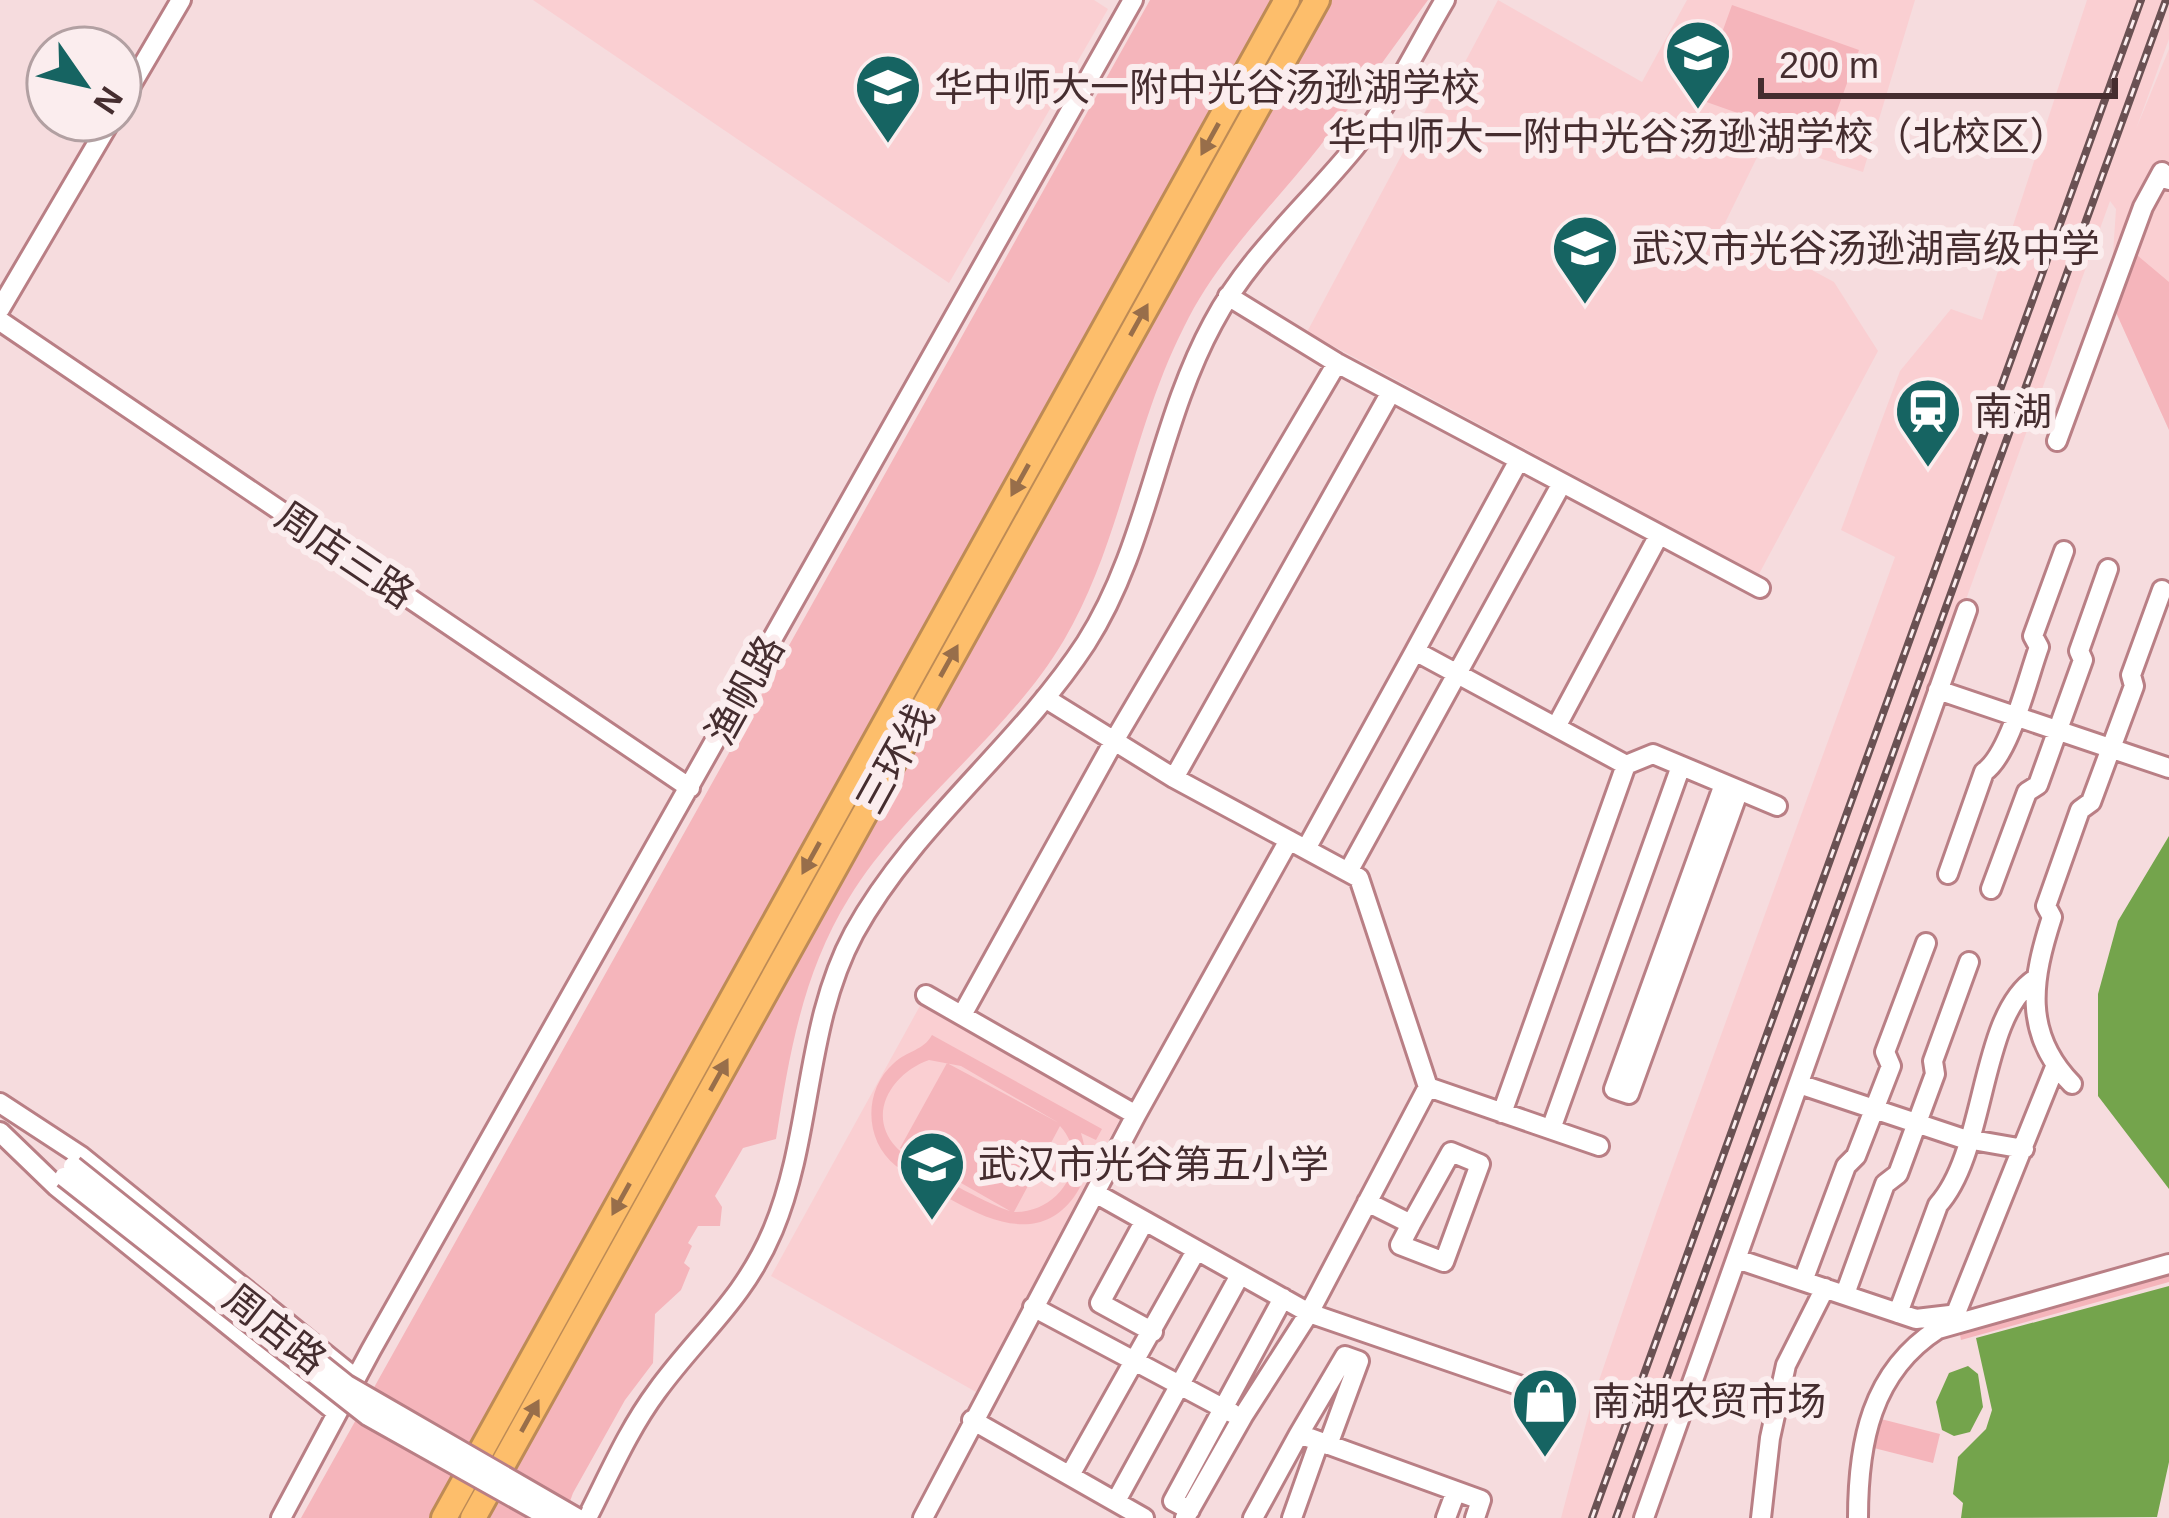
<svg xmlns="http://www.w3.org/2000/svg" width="2169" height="1518" viewBox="0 0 2169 1518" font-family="Helvetica,'Noto Sans SC',sans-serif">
	<rect width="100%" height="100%" fill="#f6dcde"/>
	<path fill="#facfd2" d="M533,0H1094L1108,9L949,283Z
		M1498,0L1642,82L1687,0H1915L1863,172L1765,141L1725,223L1834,282L1878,351L1759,574L1307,332L1445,74L1456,79Z
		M2087,0H2169V39L2136,129L2169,49V430L2110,299L2116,209L2110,201L1634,1518H1561L1592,1401L1657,1211L1895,557L1841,530L1900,371L1951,309L1982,320Z
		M921,1004L1121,1117L976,1392L771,1276Z"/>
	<path fill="#f5b5bb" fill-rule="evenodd" d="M1150,0H1428C1392,49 1357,98 1320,146C1273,206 1218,257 1184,327C1133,427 1121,543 1064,640C1009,734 905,806 849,898C803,972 789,1055 776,1139L743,1148L715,1196L722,1207L720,1226H698L688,1243L692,1246L684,1263L690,1268L681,1290L655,1314L653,1363L625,1400L573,1493L564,1518H301Z
		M1732,5L1859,50L1825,144L1698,99Z
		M2125,245L2169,282V430L2110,299Z
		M932,1035L1102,1129L1096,1140L1081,1133C1088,1157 1089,1176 1074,1197C1027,1262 945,1194 896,1166C864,1141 863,1090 894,1063C908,1050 923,1051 932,1035ZM929,1060L961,1066L1059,1123L947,1063L900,1148L1010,1211C987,1204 912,1164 896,1147C865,1113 894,1072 929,1060ZM1060,1126C1093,1162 1059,1213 1014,1212Z
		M2169,1269V1282L1961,1340L1959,1330Z
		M1877,1418L1940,1434L1933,1463L1870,1447Z"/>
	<path fill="#74a44c" d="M2169,836V1189L2098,1096V994L2118,921Z
		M2169,1286V1462L2157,1517L1961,1518L1963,1503L1953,1494L1958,1457L1986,1429L1992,1410L1976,1338Z
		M1968,1366L1978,1374L1983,1407L1970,1432L1954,1436L1942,1430L1936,1402L1949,1373Z"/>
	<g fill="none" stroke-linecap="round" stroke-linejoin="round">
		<g stroke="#b97f85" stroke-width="24">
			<path id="minor" d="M120,104L181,0
				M1228,296L1337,363L1760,588
				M0,309L111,120
				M0,321L690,788
				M2057,441L2143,207L2162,172L2169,180
				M1415,651L1519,460
				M1938,690L2169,768
				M1045,698L1174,778L1359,878L1428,1087L1309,1313L1243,1416L1185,1518
				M1556,727L1659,535
				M1174,778L1391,392
				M1724,784L1614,1089L1629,1094L1739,790
				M1306,849L1415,651L1626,765L1653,754L1777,806
				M1348,872L1562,483
				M1948,874L1984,772C2010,754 2027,680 2039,647L2033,636L2064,551
				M1991,889L2027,792L2038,785L2083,660L2079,651L2108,569
				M926,995L1136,1115
				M962,1015L1114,741L1337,363
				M1799,1084L1961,1138L2024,1149
				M2072,1084C2022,1033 2032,979 2052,917L2046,906L2080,810L2091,802L2134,686L2131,675L2162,590
				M1428,1087L1599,1146
				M0,1103L81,1156L355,1378
				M1502,1113L1626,765
				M1551,1129L1681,766
				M0,1132L57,1187L336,1412
				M1095,1193L1309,1313L1530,1389
				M1367,1202L1411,1224L1451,1152L1480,1164L1444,1262L1400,1245L1411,1224
				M1144,1222L1100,1303L1153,1332
				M1737,1259L1916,1319L1950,1315
				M1803,1281L1846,1166L1856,1156L1891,1066L1885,1052L1926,943
				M1845,1294L1885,1184L1898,1174L1935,1074L1933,1061L1969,962
				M1033,1307L1232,1413
				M1898,1313L1938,1205C1987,1151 1979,1016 2035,979
				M1956,1313L2055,1067
				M972,1420L1144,1518
				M1299,1434L1345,1356L1359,1361L1328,1445
				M1070,1475L1196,1251
				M1116,1501L1240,1275
				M1190,1510L1173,1501L1283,1298
				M281,1518L371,1350L1133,0
				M587,1518C609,1475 628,1430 657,1391C700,1332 743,1301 773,1230C813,1134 804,1026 854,933C914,824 1018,747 1086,643C1148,546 1158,424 1213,323C1249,255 1307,206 1355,147C1391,102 1416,49 1445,0
				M923,1518L1136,1115L1289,840
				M1253,1518L1299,1434L1481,1500L1475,1518
				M1292,1518L1319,1442
				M1446,1518L1456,1491
				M1644,1518L1967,610
				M1761,1518L1770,1438L1786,1365L1825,1288
				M1858,1518C1858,1443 1871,1372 1938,1329L2169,1264"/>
		</g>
		<g stroke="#bd8b56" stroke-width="30">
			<path id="highway" d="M444,1518L1287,0
				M473,1518L1317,0"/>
		</g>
		<use href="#minor" stroke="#fff" stroke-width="18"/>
		<use href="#highway" stroke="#fdbe6b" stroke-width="24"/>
		<g stroke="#6a5153" stroke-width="8">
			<path id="rail" d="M1592,1518L2141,0
				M1616,1518L2166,0"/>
		</g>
		<use href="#rail" stroke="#fbedee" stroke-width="3" stroke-dasharray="9" stroke-linecap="butt"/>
		<g stroke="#b97f85" stroke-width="24" stroke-linecap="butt">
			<path id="minor-bridge" d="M73,1166L347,1385L577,1518
				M64,1177L368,1416L550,1518"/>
		</g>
		<use href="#minor-bridge" stroke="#fff" stroke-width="18"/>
	</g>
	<defs><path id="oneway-solid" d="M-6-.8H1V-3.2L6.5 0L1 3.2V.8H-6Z" transform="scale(3)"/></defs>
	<g fill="#986e4a">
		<use href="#oneway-solid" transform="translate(1210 139) rotate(119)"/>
		<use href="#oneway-solid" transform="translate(1139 320) rotate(-61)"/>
		<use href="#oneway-solid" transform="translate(1020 480) rotate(119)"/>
		<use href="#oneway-solid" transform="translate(949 661) rotate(-61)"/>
		<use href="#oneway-solid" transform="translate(811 858) rotate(119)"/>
		<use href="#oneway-solid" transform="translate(719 1075) rotate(-61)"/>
		<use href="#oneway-solid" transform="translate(621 1199) rotate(119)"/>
		<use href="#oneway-solid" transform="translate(530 1416) rotate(-61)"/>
	</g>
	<defs>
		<g id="school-pin" transform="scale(3.45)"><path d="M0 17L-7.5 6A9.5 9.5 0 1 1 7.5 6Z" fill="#166462" stroke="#fbedee"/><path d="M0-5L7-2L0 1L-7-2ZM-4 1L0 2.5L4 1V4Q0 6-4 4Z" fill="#fff"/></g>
		<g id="station-pin" transform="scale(3.45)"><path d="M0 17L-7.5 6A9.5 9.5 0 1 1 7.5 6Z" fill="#166462" stroke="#fbedee"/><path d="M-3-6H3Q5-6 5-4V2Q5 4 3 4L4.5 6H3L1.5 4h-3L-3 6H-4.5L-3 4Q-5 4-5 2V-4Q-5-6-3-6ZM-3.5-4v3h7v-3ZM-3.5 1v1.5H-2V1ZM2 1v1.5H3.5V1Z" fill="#fff"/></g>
		<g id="shop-pin" transform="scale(3.45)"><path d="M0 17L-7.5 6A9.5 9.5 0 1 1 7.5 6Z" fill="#166462" stroke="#fbedee"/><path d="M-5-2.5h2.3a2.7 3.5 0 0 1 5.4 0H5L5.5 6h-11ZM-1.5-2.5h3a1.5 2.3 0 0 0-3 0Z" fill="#fff"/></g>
	</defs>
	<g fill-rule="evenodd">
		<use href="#school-pin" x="1698" y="53"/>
		<use href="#school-pin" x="888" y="87"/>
		<use href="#school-pin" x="1585" y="248"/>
		<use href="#station-pin" x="1928" y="411"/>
		<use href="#school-pin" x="932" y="1164"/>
		<use href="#shop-pin" x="1545" y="1401"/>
	</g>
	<g text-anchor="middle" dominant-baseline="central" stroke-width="12" stroke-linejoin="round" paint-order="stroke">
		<g font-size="39" fill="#452d2f" stroke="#fbedee" text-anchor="start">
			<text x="934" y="87">华中师大一附中光谷汤逊湖学校</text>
			<text x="1698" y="136" text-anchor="middle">华中师大一附中光谷汤逊湖学校（北校区）</text>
			<text x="1632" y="248">武汉市光谷汤逊湖高级中学</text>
			<text x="1974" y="411">南湖</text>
			<text x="978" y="1164">武汉市光谷第五小学</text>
			<text x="1592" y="1401">南湖农贸市场</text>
		</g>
		<g font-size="39" fill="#452d2f" stroke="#fbedee">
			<text transform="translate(345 555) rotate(34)">周店三路</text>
			<text transform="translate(745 690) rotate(-61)">渔帆路</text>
			<text transform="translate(895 759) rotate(-61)">三环线</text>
			<text transform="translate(275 1329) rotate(38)">周店路</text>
		</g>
	</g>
	<g transform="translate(84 84) rotate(124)"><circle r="57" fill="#fbedee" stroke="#b2a0a2" stroke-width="3"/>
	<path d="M0-9L21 45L0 30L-21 45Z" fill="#166462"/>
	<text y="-18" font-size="33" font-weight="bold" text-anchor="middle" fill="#452d2f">N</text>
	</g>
	<path d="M1761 78v18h354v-18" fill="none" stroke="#452d2f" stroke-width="6"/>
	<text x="1779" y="78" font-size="36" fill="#452d2f" stroke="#fbedee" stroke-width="9" paint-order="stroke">200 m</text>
</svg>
